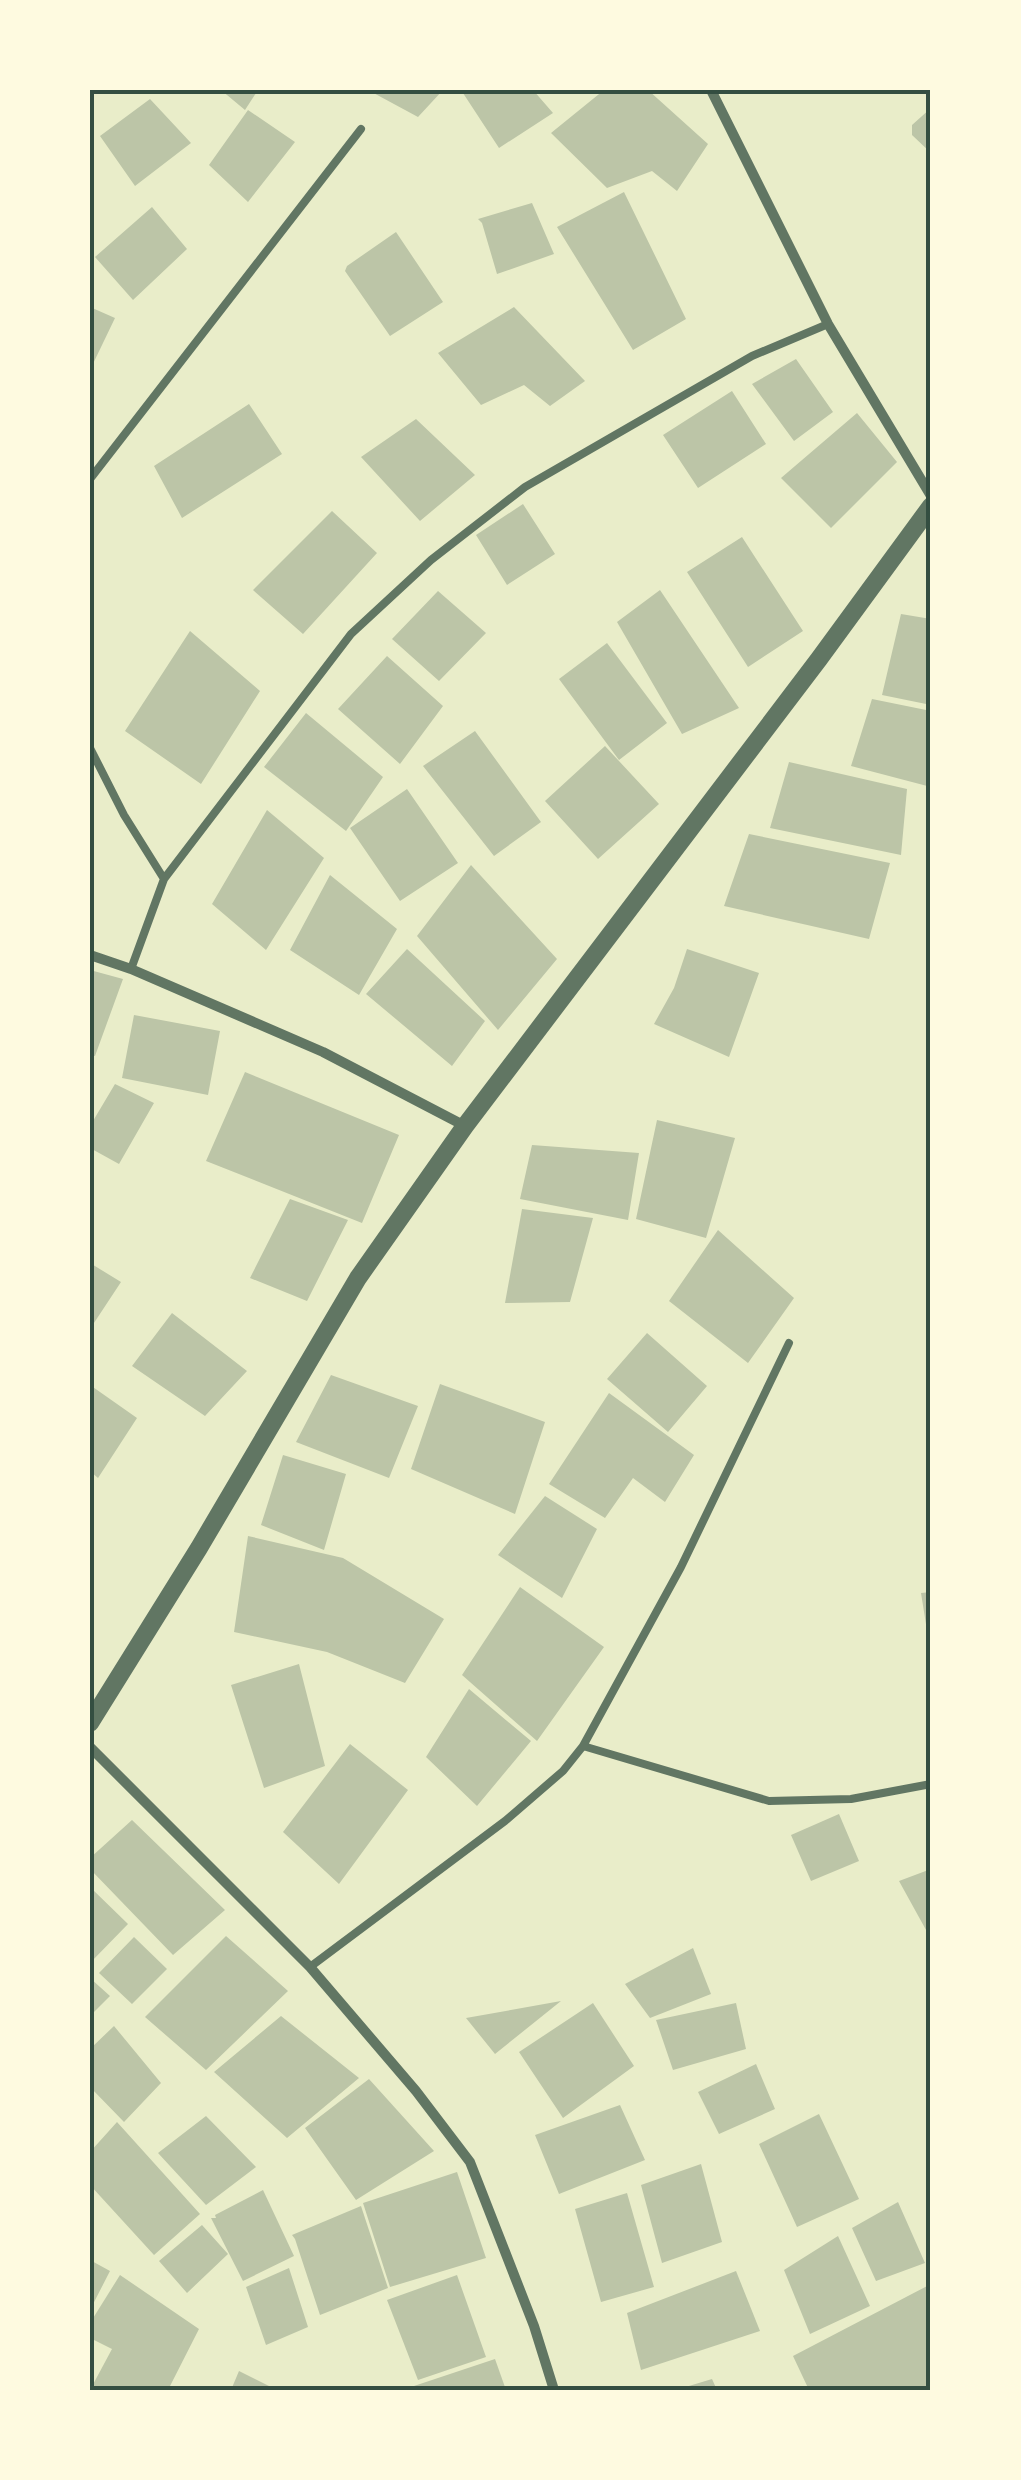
<svg xmlns="http://www.w3.org/2000/svg" width="1021" height="2480" viewBox="0 0 1021 2480" font-family="'Noto Sans',sans-serif">
	<rect width="100%" height="100%" fill="#e9edc9"/>
	<path fill="#bcc5a7" d="M221,90H258L245,110Z
		M368,90H443L418,117Z
		M461,90H533L553,113L499,148Z
		M604,90H648L708,144L677,191L652,171L607,188L551,133Z
		M150,99L191,143L135,186L100,136Z
		M931,108V153L912,135V125Z
		M248,110L295,142L248,202L209,165Z
		M624,192L686,319L633,350L557,227Z
		M532,203L554,254L497,274L482,223L478,219Z
		M152,207L187,249L133,300L95,257Z
		M396,232L443,302L390,336L345,271L347,266Z
		M90,307L115,318L90,370Z
		M514,307L585,381L550,406L524,385L481,405L438,353Z
		M796,359L833,412L794,441L752,384Z
		M732,391L766,444L698,488L663,435Z
		M249,404L282,454L182,518L154,466Z
		M857,413L897,462L831,528L781,478Z
		M416,419L475,475L420,521L361,457Z
		M523,504L555,554L507,585L476,535Z
		M332,511L377,553L303,634L253,590Z
		M742,537L803,631L748,667L687,572Z
		M660,590L739,708L682,734L617,622Z
		M438,591L486,633L439,681L392,639Z
		M901,614L931,619V705L882,695Z
		M190,631L260,691L201,784L125,731Z
		M607,643L667,723L619,760L559,679Z
		M387,656L443,706L400,764L338,709Z
		M872,699L931,711V787L851,766Z
		M306,713L383,777L346,831L264,767Z
		M475,731L541,822L494,856L423,766Z
		M605,746L659,804L598,859L545,801Z
		M789,762L907,789L901,855L770,828Z
		M407,789L458,863L400,901L350,828Z
		M267,810L324,858L266,950L212,904Z
		M749,834L890,863L869,939L724,906Z
		M471,865L557,959L498,1030L417,936Z
		M330,875L397,929L359,995L290,950Z
		M407,949L485,1021L452,1066L366,994Z
		M687,949L759,973L729,1057L654,1024L674,988Z
		M90,970L123,979L95,1056L90,1055Z
		M134,1015L220,1031L208,1095L122,1078Z
		M245,1072L399,1135L362,1223L206,1161Z
		M115,1084L154,1103L119,1164L90,1148V1126Z
		M657,1120L735,1138L706,1238L636,1219Z
		M532,1145L639,1153L628,1220L520,1199Z
		M290,1199L348,1220L307,1301L250,1278Z
		M522,1209L593,1218L570,1302L505,1303Z
		M718,1230L794,1298L748,1363L669,1301Z
		M90,1263L121,1282L90,1329Z
		M172,1313L247,1371L205,1416L132,1366Z
		M647,1333L707,1386L668,1432L607,1379Z
		M331,1375L418,1406L389,1478L296,1442Z
		M440,1384L545,1422L515,1514L411,1469Z
		M90,1385L137,1418L98,1478L90,1471Z
		M609,1393L694,1455L665,1502L633,1478L605,1518L549,1484Z
		M283,1455L346,1474L324,1550L261,1525Z
		M545,1496L597,1529L562,1598L498,1555Z
		M248,1536L343,1558L444,1619L405,1683L327,1652L234,1632Z
		M520,1587L604,1647L537,1741L462,1675Z
		M931,1592V1643H929L921,1593Z
		M299,1664L325,1766L264,1788L231,1685Z
		M469,1689L531,1741L477,1806L426,1757Z
		M350,1744L408,1790L339,1884L283,1832Z
		M839,1814L859,1861L811,1881L791,1835Z
		M132,1820L225,1910L173,1955L90,1869V1858Z
		M931,1869V1939L899,1881Z
		M90,1887L128,1924L90,1963Z
		M226,1936L288,1991L206,2070L145,2017Z
		M134,1937L167,1969L132,2004L99,1973Z
		M693,1948L711,1994L650,2018L625,1984Z
		M90,1978L110,1996L90,2016Z
		M561,2001L495,2054L466,2018Z
		M593,2003L634,2066L563,2118L519,2052Z
		M736,2003L746,2049L673,2070L656,2020Z
		M281,2016L359,2078L287,2138L214,2072Z
		M114,2026L161,2083L124,2122L90,2087V2049Z
		M756,2064L775,2109L719,2134L698,2092Z
		M369,2079L434,2151L356,2200L305,2128Z
		M620,2105L645,2160L559,2194L535,2135Z
		M819,2114L859,2199L797,2227L759,2144Z
		M206,2116L256,2167L206,2205L158,2153Z
		M117,2122L200,2214L154,2255L90,2185V2152Z
		M701,2164L722,2242L662,2263L641,2185Z
		M457,2172L486,2258L390,2287L363,2203Z
		M263,2190L294,2256L243,2281L211,2218H216L215,2215Z
		M627,2193L654,2287L601,2302L575,2209Z
		M898,2202L925,2263L876,2281L852,2228Z
		M361,2206L388,2288L320,2315L295,2239L292,2235Z
		M202,2225L228,2254L187,2293L159,2261Z
		M838,2236L870,2306L810,2334L784,2270Z
		M90,2260L110,2271L90,2310Z
		M289,2268L308,2327L266,2345L246,2287Z
		M736,2271L760,2331L641,2370L627,2313Z
		M120,2275L199,2329L168,2390H90L112,2349L90,2338V2323Z
		M457,2275L486,2357L418,2380L387,2300Z
		M931,2284V2390H809L793,2356Z
		M495,2359L506,2390H405V2389Z
		M239,2371L277,2390H231Z
		M712,2379L717,2390H679V2389Z"/>
	<g fill="none" stroke-linecap="round" stroke-linejoin="round">
		<path stroke="#617663" stroke-width="8" d="M90,479L361,129
			M90,748L124,815L164,879
			M131,969L164,879L351,634L431,560L525,487L752,356L828,324
			M583,1746L769,1801L851,1799L931,1784
			M310,1967L505,1821L563,1771L583,1746L681,1567L789,1343"/>
		<path stroke="#617663" stroke-width="10" d="M711,90L828,324L931,496
			M90,955L131,969L323,1052L465,1126
			M90,1747L310,1967L416,2091L470,2162L534,2326L554,2390"/>
		<path stroke="#617663" stroke-width="18" d="M90,1723L199,1548L358,1278L465,1126L819,659L931,506"/>
	</g>
	<rect width="1021" height="2480" fill="none" stroke="#fefae0" stroke-width="185"/>
	<rect x="92" y="92" width="836" height="2296" fill="none" stroke="#344e41" stroke-width="4"/>
</svg>
